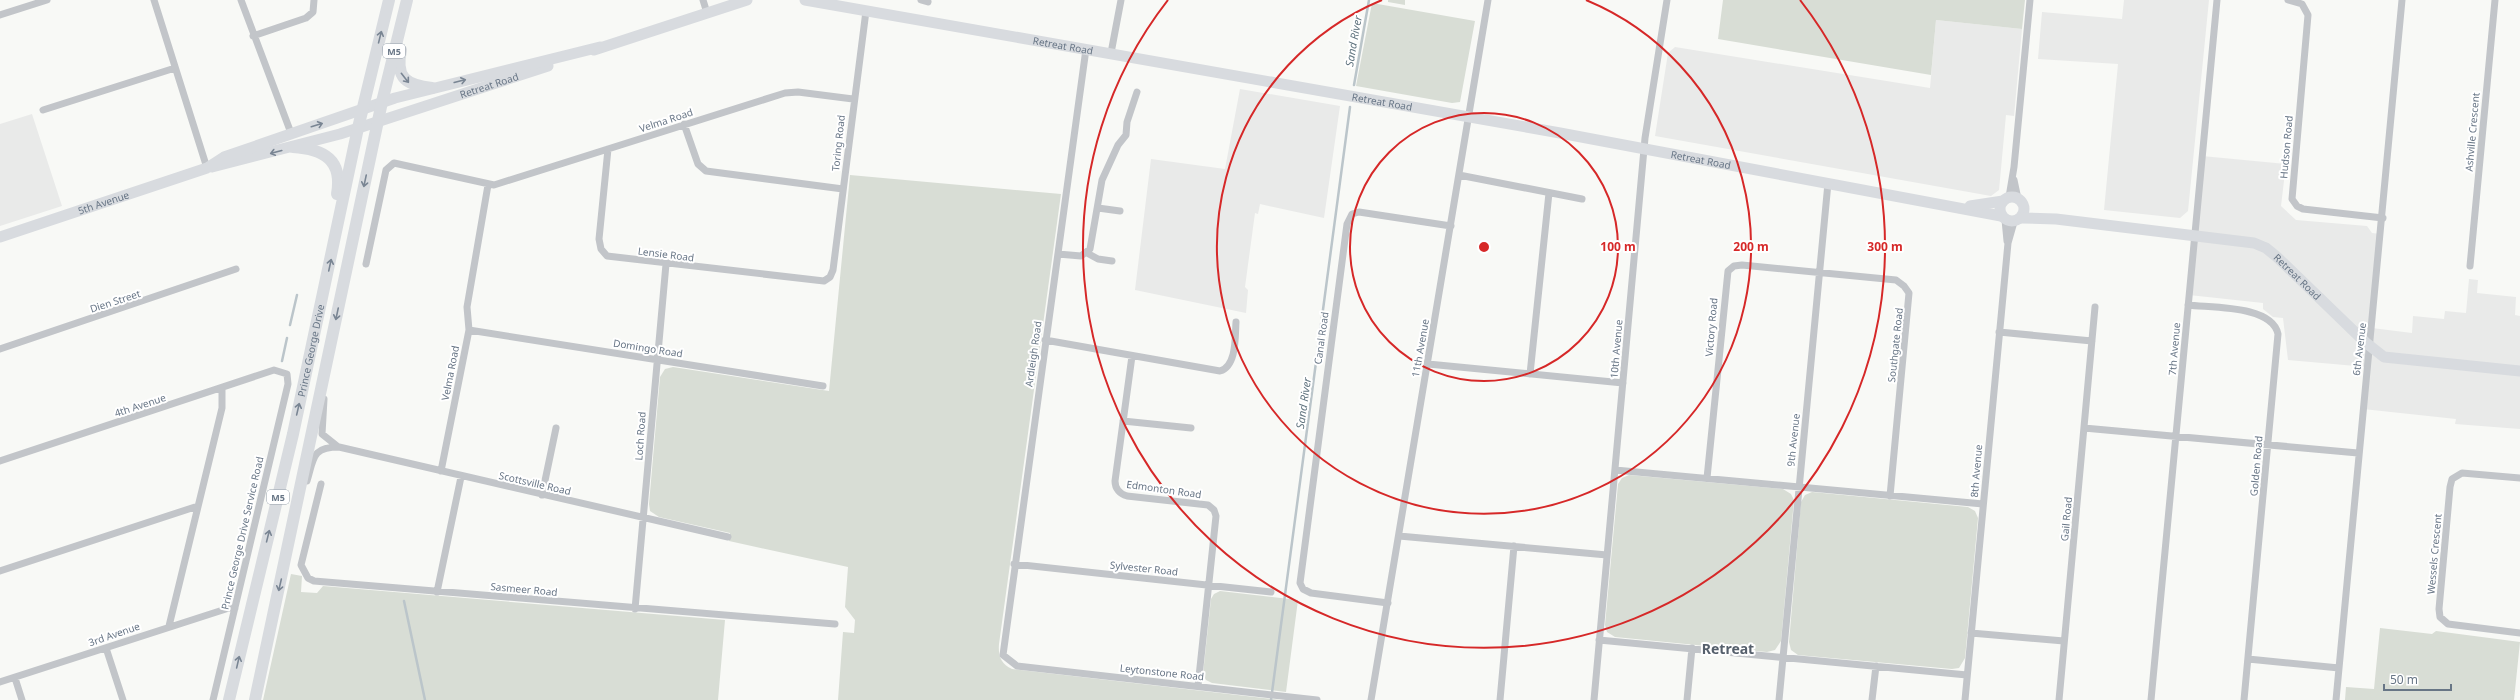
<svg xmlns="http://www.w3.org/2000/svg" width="2520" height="700" viewBox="0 0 2520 700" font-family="'Noto Sans',sans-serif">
	<rect width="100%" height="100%" fill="#f8f9f6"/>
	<path fill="#e9eae9" d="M2124,0H2209L2188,211L2180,218L2104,210L2118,64L2038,59L2042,12L2122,19Z
		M1936,20L2022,29L2014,116L2006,115L1999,190L1991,196L1655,136L1668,53L1675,47L1930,88Z
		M1240,89L1340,106L1324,218L1260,204L1258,214L1255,213L1245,287L1248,290L1246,313L1135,290L1151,159L1225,169Z
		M32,114L62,206L0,226V124Z
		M2202,156L2286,164L2281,206L2296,220L2367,226L2372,233L2381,234L2372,328L2412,333L2413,316L2444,319L2445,311L2466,313L2469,279L2478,280L2477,293L2516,297L2515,315L2520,316V429L2455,424L2456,419L2363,409L2367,367L2288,360L2283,318L2273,317L2263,309V303L2189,295Z"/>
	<path fill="#d8ddd5" d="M1388,0H1405V5L1388,2Z
		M1723,0H2025L2022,29L1936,20L1931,75L1718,39Z
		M1372,3L1475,21L1460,102L1452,103L1356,86Z
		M850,175L1061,194L999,644C998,656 1001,664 1012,669L1280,700H838L843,632L854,633L855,620L845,607L848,567L729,541L730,533L659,517L650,511L649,504L660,377L665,369L673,367L829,391Z
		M1629,475L1783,489L1791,494L1794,500L1781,641L1775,650L1767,652L1615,637L1607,632L1605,625L1618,484L1622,478Z
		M1812,492L1968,507L1975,511L1978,518L1965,658L1959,668L1952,669L1798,655L1791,650L1789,642L1801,502L1805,495Z
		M291,574L302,576L301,592L317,593L323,586L725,620L718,700H263Z
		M1220,591L1298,600L1286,692L1212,683L1206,680L1203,674L1211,599L1214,594Z
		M2380,628L2432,634L2436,631L2520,642L2514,700H2345L2346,687L2374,689Z"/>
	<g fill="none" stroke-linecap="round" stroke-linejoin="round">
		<path stroke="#bbc5ca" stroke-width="2.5" d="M1354,85L1369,0
			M290,325L297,295
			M282,361L287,338
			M404,601L425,700
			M1271,700L1350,107"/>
		<path stroke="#c2c5c9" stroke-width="7" d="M154,0L207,168
			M241,0L291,133
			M703,0L707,13
			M921,0L928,2
			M2288,0L2302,4L2308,15L2292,199L2297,206L2303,209L2383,218
			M0,15L47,0
			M253,36L306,18L313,12L314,0
			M1086,49L1003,655L1017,666L1317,700
			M1111,53L1121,0
			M43,110L175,68
			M684,124L698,164L706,171L843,189
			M608,149L599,239L601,249L607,256L824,281L830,277L833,270L866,11
			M1459,175L1582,199
			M2014,180L2018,199
			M2009,197L2014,167L2030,0
			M1098,208L1120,211
			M2005,220L2007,241
			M1087,253L1098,259L1112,261
			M1058,254L1081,256L1090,249L1102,180L1118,145L1126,135L1127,122L1137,92
			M366,264L386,170L394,163L494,185L785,93L798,92L853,99
			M2470,266L2495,0
			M2188,305C2211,308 2272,305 2278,334L2244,700
			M469,330L823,386
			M1999,332L2092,341
			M1045,340L1220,371C1237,366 1235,336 1236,322
			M0,349L236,269
			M1132,356L1115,481C1115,489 1120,494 1127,496L1208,505L1214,510L1216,516L1198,686
			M1428,364L1623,383
			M1530,374L1549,193
			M324,399L322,434L337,446
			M1123,421L1191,428
			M2084,428L2358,453
			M0,461L274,370L287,374L288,384L213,700
			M1615,470L1983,504
			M441,471L469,330L467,307L488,185
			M1707,478L1728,271L1734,266L1742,265L1896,280L1904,286L1909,293L1890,496
			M2520,478L2462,473L2452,479L2450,487L2439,609L2440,617L2448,624L2520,633
			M307,481C314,459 311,447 339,447L728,537
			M321,484L301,565L308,578L314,581L835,624
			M542,495L556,428
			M1399,536L1607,555
			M1014,564L1271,592
			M0,571L198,506
			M437,592L461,477
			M1388,603L1311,593L1303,589L1300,583L1347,224L1352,214L1359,212L1451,226
			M635,609L666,264
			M169,626L222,408V389
			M1971,633L2064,641
			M1599,640L1967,675
			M106,648L123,700
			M2248,659L2339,668
			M15,678L22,700
			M0,682L229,608H235
			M1371,700L1488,0
			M1500,700L1514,546
			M1594,700L1645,138L1667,0
			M1687,700L1692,648
			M1779,700L1828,183
			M1872,700L1876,666
			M1965,700L2008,243L2014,222
			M2059,700L2095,307
			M2151,700L2217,0
			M2336,700L2402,0"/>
		<g stroke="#d8dbdf" stroke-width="11">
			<path id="s1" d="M805,0L1560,133L2001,216"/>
			<path d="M594,50L747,0"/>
			<path id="s2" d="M212,167L340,134L548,66"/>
			<circle cx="2012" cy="209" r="12"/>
			<path d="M1970,206L2003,201"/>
			<path id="s3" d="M2021,218L2056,219L2254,243L2266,248L2277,257L2365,342L2384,357L2520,371"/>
			<path id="s4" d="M0,237L207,168L224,157L395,98L600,47"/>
		</g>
		<g stroke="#d8dbdf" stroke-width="12">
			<path d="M401,50C395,78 406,85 432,88"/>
			<path d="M293,147C324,149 343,160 337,194"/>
			<path id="s5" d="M229,700L293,434L358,128L389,0"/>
			<path d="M255,700L382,102L407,0"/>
		</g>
	</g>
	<defs><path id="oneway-shaft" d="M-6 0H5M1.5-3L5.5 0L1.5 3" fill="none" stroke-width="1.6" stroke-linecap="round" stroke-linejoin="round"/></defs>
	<g stroke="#798593">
		<use href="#oneway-shaft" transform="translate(380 37) rotate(-76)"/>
		<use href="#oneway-shaft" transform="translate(405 78) rotate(52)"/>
		<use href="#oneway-shaft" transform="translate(460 81) rotate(-14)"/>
		<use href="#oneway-shaft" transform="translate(317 125) rotate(-17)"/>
		<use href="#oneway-shaft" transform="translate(276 152) rotate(165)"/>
		<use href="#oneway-shaft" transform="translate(365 181) rotate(102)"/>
		<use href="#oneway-shaft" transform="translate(330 265) rotate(-78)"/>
		<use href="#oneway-shaft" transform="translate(337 314) rotate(102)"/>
		<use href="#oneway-shaft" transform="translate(298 409) rotate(-77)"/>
		<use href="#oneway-shaft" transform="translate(268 536) rotate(-76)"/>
		<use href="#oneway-shaft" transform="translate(280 585) rotate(103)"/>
		<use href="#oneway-shaft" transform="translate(238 662) rotate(-77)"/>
	</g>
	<g fill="none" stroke="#d62828" stroke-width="2">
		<circle cx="1484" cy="247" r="134"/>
		<path d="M1586 0A267 267 0 1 1 1382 0"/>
		<path d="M1800 0A401 401 0 1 1 1168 0"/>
	</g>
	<g text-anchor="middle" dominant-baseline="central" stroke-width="4" stroke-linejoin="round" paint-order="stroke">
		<g fill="#fff" stroke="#959faa" stroke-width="1">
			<rect x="383" y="44" width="22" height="14" rx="3"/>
			<rect x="267" y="490" width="22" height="14" rx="3"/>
		</g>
		<g font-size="9" font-weight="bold" fill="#687686">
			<text x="394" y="51">M5</text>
			<text x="278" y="497">M5</text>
		</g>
		<g font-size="10" fill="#687686" stroke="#fff">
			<text stroke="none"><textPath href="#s1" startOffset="262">Retreat Road</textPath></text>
			<text stroke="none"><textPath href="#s2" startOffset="289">Retreat Road</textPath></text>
			<text stroke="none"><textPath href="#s1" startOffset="586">Retreat Road</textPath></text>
			<text transform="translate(666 120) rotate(-18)">Velma Road</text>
			<text transform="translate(2472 132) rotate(-85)">Ashville Crescent</text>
			<text transform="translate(838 143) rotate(-84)">Toring Road</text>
			<text transform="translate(2286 147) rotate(-85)">Hudson Road</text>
			<text stroke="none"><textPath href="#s1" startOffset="910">Retreat Road</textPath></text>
			<text stroke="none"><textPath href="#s4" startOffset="109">5th Avenue</textPath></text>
			<text transform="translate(666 254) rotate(7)">Lensie Road</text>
			<text stroke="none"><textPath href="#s3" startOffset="290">Retreat Road</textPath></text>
			<text transform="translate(115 301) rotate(-18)">Dien Street</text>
			<text transform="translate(1711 327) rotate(-85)">Victory Road</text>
			<text transform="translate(1321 338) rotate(-82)">Canal Road</text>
			<text transform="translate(1895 345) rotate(-84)">Southgate Road</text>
			<text transform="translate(648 348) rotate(9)">Domingo Road</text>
			<text transform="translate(1420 348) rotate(-80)">11th Avenue</text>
			<text transform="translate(1616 349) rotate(-85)">10th Avenue</text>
			<text transform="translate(2174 349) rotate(-85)">7th Avenue</text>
			<text transform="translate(2359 349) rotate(-83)">6th Avenue</text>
			<text stroke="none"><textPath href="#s5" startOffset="359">Prince George Drive</textPath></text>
			<text transform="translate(1033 354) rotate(-82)">Ardleigh Road</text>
			<text transform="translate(450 373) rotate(-79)">Velma Road</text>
			<text transform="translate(140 405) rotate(-18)">4th Avenue</text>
			<text transform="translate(640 436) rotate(-86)">Loch Road</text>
			<text transform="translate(1793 440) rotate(-84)">9th Avenue</text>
			<text transform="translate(2256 466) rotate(-85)">Golden Road</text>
			<text transform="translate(1976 471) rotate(-85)">8th Avenue</text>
			<text transform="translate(535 483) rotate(13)">Scottsville Road</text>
			<text transform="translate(1164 489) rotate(8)">Edmonton Road</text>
			<text transform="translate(2066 519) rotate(-85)">Gail Road</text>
			<text transform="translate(242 533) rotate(-77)">Prince George Drive Service Road</text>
			<text transform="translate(2434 554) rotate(-85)">Wessels Crescent</text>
			<text transform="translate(1144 568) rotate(6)">Sylvester Road</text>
			<text transform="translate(524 589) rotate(5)">Sasmeer Road</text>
			<text transform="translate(114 634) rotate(-19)">3rd Avenue</text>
			<text transform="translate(1162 672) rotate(6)">Leytonstone Road</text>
		</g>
		<g font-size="11" font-style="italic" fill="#647782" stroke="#fff">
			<text transform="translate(1353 41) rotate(-80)">Sand River</text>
			<text transform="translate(1303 403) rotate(-82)">Sand River</text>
		</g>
		<g font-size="14" font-weight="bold" fill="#56606c" stroke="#fff">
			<text x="1728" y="648">Retreat</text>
		</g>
	</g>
	<circle cx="1484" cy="247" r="6" fill="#d62828" stroke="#fff" stroke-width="2"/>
	<g font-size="12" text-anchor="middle" font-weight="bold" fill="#d62828" stroke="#fff" stroke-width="4" stroke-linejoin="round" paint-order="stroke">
		<text x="1618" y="251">100 m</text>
		<text x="1751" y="251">200 m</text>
		<text x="1885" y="251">300 m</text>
	</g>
	<path d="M2384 684v6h67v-6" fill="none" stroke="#687686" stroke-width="2"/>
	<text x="2390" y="684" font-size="12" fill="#687686" stroke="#ffffff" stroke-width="3" paint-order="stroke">50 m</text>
</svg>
